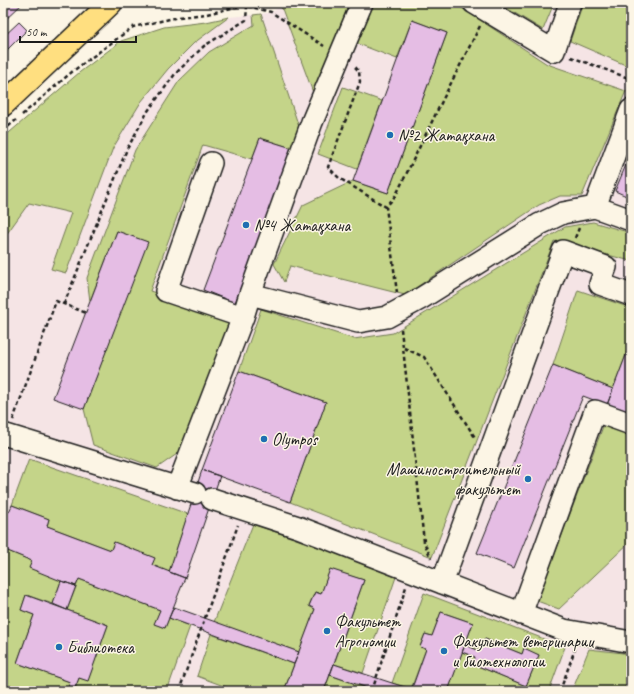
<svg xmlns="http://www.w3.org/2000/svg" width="634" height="694" viewBox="0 0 634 694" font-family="Caveat,sans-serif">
	<rect width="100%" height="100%" fill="#fcf5e5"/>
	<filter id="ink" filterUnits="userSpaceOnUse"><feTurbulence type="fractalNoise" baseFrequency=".025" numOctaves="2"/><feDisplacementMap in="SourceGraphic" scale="8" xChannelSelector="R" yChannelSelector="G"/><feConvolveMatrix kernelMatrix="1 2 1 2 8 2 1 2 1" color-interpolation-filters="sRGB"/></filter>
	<g filter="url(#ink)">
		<path fill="#f5e4e5" d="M288,3H631V691H3V138L80,72L121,41L164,27L206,22L229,17L261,14L271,12Z"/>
		<path fill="#c4d489" stroke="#707852" d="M288,3H349L315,98L281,6Z
			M374,3H454L547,64L626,91L582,196H560L539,205L405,295L290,266L284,282L274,264L303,205L353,181L388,193L447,33L412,20L397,59L356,43Z
			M498,3H554L543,30Z
			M583,3H631L630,67L570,41Z
			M261,14L299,127L292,148L260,138L252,159L203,145L150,291L234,320L187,447L157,468L93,445L84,409L147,242L117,231L90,301L87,278L135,150L179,81L209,52L254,25L253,15Z
			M229,17L194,43L168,69L141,102L113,148L66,273L51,269L71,213L29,203L3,239V138L80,72L121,41L164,27L206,22Z
			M343,87L382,101L357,169L318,154Z
			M593,222L631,233V261L554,241L432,557L290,502L326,402L239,371L261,309L354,339L393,333L565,227Z
			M578,290L631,308V342L613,389L553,365Z
			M604,424L631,433V541L559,609L537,601Z
			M29,459L188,514L169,572L152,565L154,558L114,542L111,550L47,526L49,519L12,505Z
			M253,524L319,547L396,577L363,673L334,664L364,580L330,570L321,594L315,592L309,605L315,609L299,652L214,622Z
			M3,549L32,561L61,581L53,604L26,595L21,610L34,615L17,663L70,682L67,691H3Z
			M79,579L160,610L155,624L165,628L169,618L190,626L167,691H74L79,678L88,680L108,625L67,610Z
			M424,593L565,647L549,691H448L462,652L475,657L473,664L526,686L539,655L524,649L522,654L485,639L480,651L465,645L473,623L441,612L432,636L425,634L420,646L426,649L411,689L392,683Z
			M211,634L294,664L284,691H237L197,676Z
			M589,649L631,654V691H572Z
			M330,675L364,687L363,691H324Z"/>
		<path fill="#e5bde4" stroke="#1c1c1c" d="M3,3H23L3,22Z
			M412,20L447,33L388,193L353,181Z
			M19,22L27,30L3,54V37Z
			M260,138L292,148L235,303L203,290Z
			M631,153V198L615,191Z
			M117,231L148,242L84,409L53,398Z
			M631,342V414L607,405Z
			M553,365L613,389L607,405L583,396L514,568L477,553Z
			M239,371L326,402L290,502L202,470Z
			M202,470L220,476L185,578L169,572Z
			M12,505L49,519L47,526L111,550L114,542L155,558L152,565L185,578L165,628L154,624L160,610L79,579L76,586L61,581L29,568L32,561L3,549V510L9,512Z
			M330,569L364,580L324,691H284L315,609L309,606L315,592L321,594Z
			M61,581L76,586L67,610L53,604Z
			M26,595L108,625L88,681L79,678L74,691H67L70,682L17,663L34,615L21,610Z
			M174,607L299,652L294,664L169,618Z
			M441,612L473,623L448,691H411L426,649L420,647L425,634L432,636Z
			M485,639L522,654L524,648L539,655L526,686L473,664L475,657L462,652L465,645L480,651Z
			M334,664L392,683L411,689V691H376L330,675Z"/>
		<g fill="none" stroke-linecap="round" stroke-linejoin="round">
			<g stroke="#1c1c1c" stroke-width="24">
				<path id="minor" d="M474,3L554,51L570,3
					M631,110L595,207L631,220
					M211,163L166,291L243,317
					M250,294L358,322L387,317L420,299L540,224L563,213L595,207
					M3,434L195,493
					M177,488L243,317L250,294L312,122L362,3
					M212,499L298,527L564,630L631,642
					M442,583L563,251L606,267L600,284L631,295
					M521,614L595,411L631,424"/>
			</g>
			<g stroke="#1c1c1c" stroke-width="25">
				<path id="major" d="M3,105L111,3"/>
			</g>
			<path stroke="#1c1c1c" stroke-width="2.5" stroke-dasharray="4 3" stroke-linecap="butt" d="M41,3L56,5L58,3
				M261,3L269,6L277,3
				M571,57L631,79
				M355,67L359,71L360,82L328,167L339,178L386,207
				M22,115L73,71L133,27L179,17L207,14L244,5L271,12L324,46
				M3,131L16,120
				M575,238L579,228
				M397,293L386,207L396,195L446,93L480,26
				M64,304L127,149L148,111L175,74L204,46L246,20L247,6L253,3
				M401,329L424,542L431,558
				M404,348L424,357L476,439
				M13,420L56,301L86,313
				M179,691L238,525
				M372,691L406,587
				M560,691L575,649"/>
			<use href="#minor" stroke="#fcf5e5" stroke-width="21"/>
			<use href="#major" stroke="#ffdf80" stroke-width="22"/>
		</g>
	</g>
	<g fill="#1f6fb2" stroke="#fcf5e5" stroke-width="1.5">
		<circle cx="390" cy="135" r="4"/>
		<circle cx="246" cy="225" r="4"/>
		<circle cx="264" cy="439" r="4"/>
		<circle cx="528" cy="479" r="4"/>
		<circle cx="327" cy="631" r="4"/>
		<circle cx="59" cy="647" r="4"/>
		<circle cx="444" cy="651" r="4"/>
	</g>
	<g text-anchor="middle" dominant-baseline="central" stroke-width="3" stroke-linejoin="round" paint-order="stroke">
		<g font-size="17" fill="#1c1c1c" stroke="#fcf5e5" text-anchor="start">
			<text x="398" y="135">№2 Жатақхана</text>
			<text x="254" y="225">№4 Жатақхана</text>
			<text x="272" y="439">Olympos</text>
			<text x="520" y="469" text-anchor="end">Машиностроительный<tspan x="520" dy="20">факультет</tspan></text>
			<text x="335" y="621">Факультет<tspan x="335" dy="20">Агрономии</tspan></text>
			<text x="452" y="641">Факультет ветеринарии<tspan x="452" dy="20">и биотехнологии</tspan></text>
			<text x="67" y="647">Библиотека</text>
		</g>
	</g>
	<rect width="634" height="694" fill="none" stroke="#fcf5e5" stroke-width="16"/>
	<rect x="8" y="8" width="618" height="678" fill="none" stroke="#1c1c1c" stroke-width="1.5" filter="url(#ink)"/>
	<path d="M20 36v6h116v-6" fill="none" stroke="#1c1c1c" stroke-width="2"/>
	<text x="26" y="36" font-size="12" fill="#1c1c1c" stroke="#fcf5e5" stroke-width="3" paint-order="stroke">50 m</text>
</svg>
